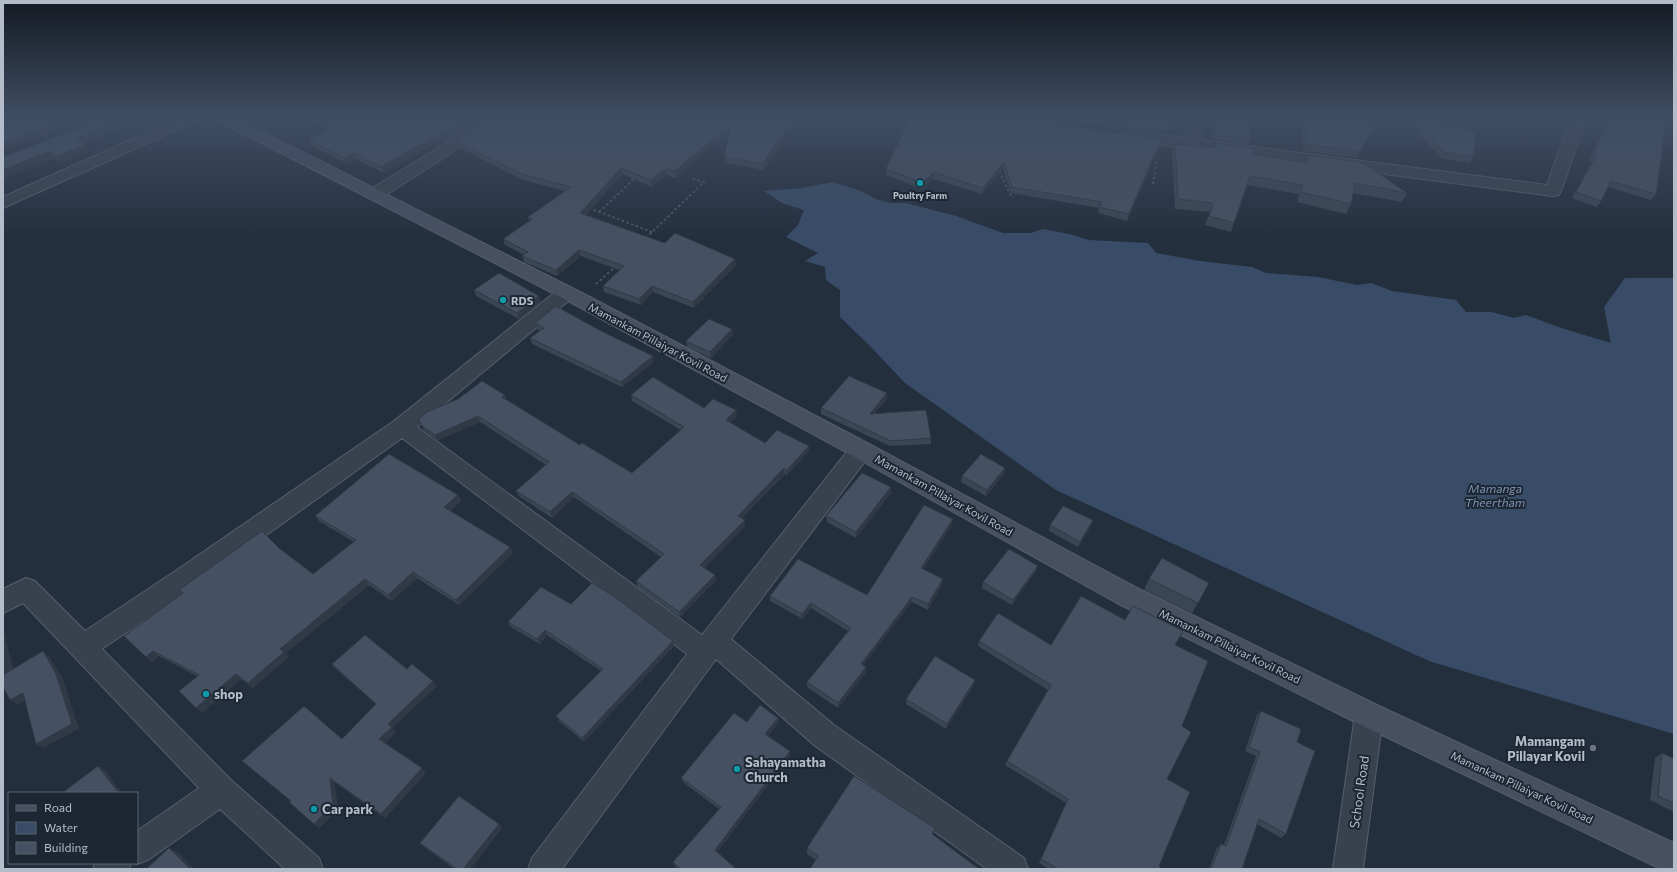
<svg xmlns="http://www.w3.org/2000/svg" width="1677" height="872" viewBox="0 0 1677 872" font-family="Commissioner,sans-serif">
	<rect width="100%" height="100%" fill="#242f3e"/>
	<path fill="#394c67" d="M833,182L861,191L876,199L890,203H906L956,216L1003,233H1031L1043,229L1069,234L1089,240L1148,243L1156,253L1200,261L1252,267L1266,273L1318,277L1357,285L1371,283L1392,291L1456,300L1466,312H1491L1514,318L1526,315L1564,329L1611,343L1604,307L1625,278H1674V734L1429,661L1056,490L905,383L869,345L840,317V290L826,280L825,267L805,261L818,253L786,237L798,225L804,210L782,203L764,191L802,188Z"/>
	<g fill="none" stroke-linecap="round" stroke-linejoin="round">
		<g stroke="#565f6c" stroke-width="2">
			<path id="minor" d="M182,117H202L199,120L3,208V197Z
				M483,117H501L498,120L442,159L381,198L375,199L369,198L366,194L369,190L430,153Z
				M990,117H1028L1058,122L1060,125L1058,128L1052,130L998,122L993,120Z
				M1187,117H1203L1201,140L1547,185L1567,128V117H1583V128L1561,191L1559,195L1553,196L1132,141L1126,139L1124,136L1126,133L1132,131L1185,138Z
				M566,287L573,289L576,293L573,297L417,427L702,635L853,444L861,441L869,444L872,450L869,456L731,639L834,725L1024,858L1028,869H987L814,745L716,659L562,869H528L532,858L687,654L402,438L195,586L102,649L231,780L319,858L323,869H285L220,809L148,860L137,864L134,863H137V831L199,788L23,603L3,613V589L26,578L35,581L85,631L177,570L394,421L559,289Z
				M1369,702L1379,706L1383,715L1363,869H1333L1355,715L1359,706Z
				M95,863H131L129,869H93Z"/>
		</g>
		<g stroke="#565f6c" stroke-width="2">
			<path id="secondary" d="M213,117H233L586,295L869,444L1135,587L1379,706L1674,843V869H1661L1359,724L1117,603L853,456L572,303L369,198L216,120Z"/>
		</g>
		<path stroke="#44595c" stroke-width="2" stroke-dasharray="2.5 2.5" stroke-linecap="butt" d="M295,130L318,117
			M720,137L731,139
			M999,171L1011,196
			M1153,184L1157,159
			M589,208L652,232
			M599,212L635,178
			M646,238L704,182L690,178
			M596,284L616,266"/>
		<use href="#minor" fill="#38414e" fill-rule="evenodd"/>
		<use href="#secondary" fill="#465061" fill-rule="evenodd"/>
	</g>
	<path fill="#3b4654" d="M107,117H147L83,143L85,145L89,151L61,163L55,158L3,178V157Z
		M300,117H481L445,141L442,139L384,173L356,159L348,164L311,146L308,140L328,128Z
		M495,117H802L789,131L764,170L725,163L724,157L730,130L676,178L667,175L652,187L622,174L586,215L665,243L735,259L736,265L694,308L653,292L641,305L604,292L603,286L619,270L581,256L557,276L524,262L522,256L524,255L505,245L503,239L529,221L528,217L565,191L523,180L460,148L458,142Z
		M1042,117H1170L1165,133Z
		M1212,117H1248L1250,138L1248,144L1213,139Z
		M1304,117H1321L1375,125L1357,158L1303,151L1302,122Z
		M1412,117L1473,157L1470,163L1441,158L1409,123Z
		M1611,117H1637L1656,194L1651,200L1608,187L1601,201L1597,207L1572,198L1592,162L1589,161L1596,145Z
		M949,118L1160,145L1127,221L1098,213L1099,208L1011,193L1003,169L982,194L933,179L922,189L886,175V169Z
		M1216,143L1254,154L1305,162L1308,155L1407,193L1402,202L1353,193L1351,204L1346,214L1297,202L1299,194L1247,185L1231,232L1205,225L1210,212L1175,209L1172,153L1175,144L1214,148Z
		M474,290L539,296L541,302L519,319L476,296Z
		M535,323L601,331L654,362L622,387L532,344L530,338L540,331L537,329Z
		M733,335L711,358L687,347L686,341Z
		M887,393V399L875,413L931,438V444L890,446L821,414V408Z
		M505,395L507,400L580,445L632,473L681,430L632,401L631,395L704,408L737,416L730,423L765,443L809,446V451L787,475L785,474L742,518L745,526L704,568L715,575L716,580L680,617L638,587L636,581L661,557L574,497L552,518L519,496L516,491L546,465L480,422L438,440L424,430L419,419L458,399Z
		M1004,474L986,496L961,482L962,476Z
		M891,487V493L856,538L827,522L826,516Z
		M458,495L461,501L450,511L510,547L513,553L459,605L417,578L392,601L369,585L286,653L289,657L253,688L241,679L202,713L197,676L159,656L152,662L124,636L182,593L179,590L279,548L313,574L354,542L319,521L315,516Z
		M952,525L923,569L943,579L942,584L928,610L912,602L863,665L866,667V672L838,708L807,687V682L848,631L811,608L803,619L770,601V596L867,595Z
		M1050,525L1091,526L1078,547L1049,531Z
		M1038,566L1036,571L1012,605L982,588L983,582Z
		M1149,579L1209,583L1192,613L1144,590Z
		M571,604L674,646L584,742L559,721L556,716L601,671L547,635L540,644L511,627L508,622Z
		M1125,620L1175,645L1182,726L1167,779L1159,866L1161,869H1049L1039,863L1066,803L1005,765L1007,761L1048,690L978,646L979,641L1051,645Z
		M332,664L407,669L433,681L437,686L392,728L396,732L385,743L426,773L385,818L334,782L338,809L319,828L314,824L342,739L376,704L336,669Z
		M974,685L946,729L906,704V699Z
		M1261,711L1297,742L1286,834L1281,838L1257,824L1242,869H1209L1217,848L1221,844L1224,845L1256,756L1245,751L1257,715Z
		M747,722H779L768,736L790,756L717,852L736,869H678L675,866L673,862L719,809L683,782L681,778Z
		M1662,753L1674,759V812L1650,800L1655,758Z
		M499,824L502,828L470,869H455L424,847L420,843Z
		M935,828L933,835L816,860L807,854V848Z"/>
	<path fill="#303945" d="M72,117H93L3,151V143Z
		M128,117H147L81,145L77,138Z
		M470,117H481L445,141L443,135Z
		M796,117H802L789,131L764,170L763,164L788,125Z
		M732,122V128L676,178L675,171Z
		M1375,125L1372,132L1357,158L1360,151Z
		M440,133L442,139L384,173L381,167Z
		M1161,139L1160,145L1127,221L1129,214Z
		M85,145L89,151L61,163L57,156Z
		M50,151L55,158L3,178V170Z
		M354,153L356,159L348,164L345,158Z
		M1004,162L1003,169L982,194L983,188Z
		M621,168L622,174L582,220L580,213Z
		M666,169L667,175L652,187L650,180Z
		M934,172L933,179L922,189L923,183Z
		M579,250L581,256L557,276L556,270Z
		M735,259L736,265L694,308L693,302Z
		M652,286L653,292L641,305L639,299Z
		M539,296L541,302L519,319L517,313Z
		M732,329L733,335L711,358L710,352Z
		M653,356L654,362L622,387L621,382Z
		M887,393V399L870,419V414Z
		M505,395L507,401L502,397Z
		M736,410L737,416L727,426L726,420Z
		M478,416L480,422L438,440L435,435Z
		M809,446V451L787,475V470Z
		M784,468L785,474L738,521V516Z
		M1005,468L1004,474L986,496L987,490Z
		M891,487V493L856,538V532Z
		M572,492L574,497L552,518L550,512Z
		M458,495L461,501L447,513L444,507Z
		M953,519L952,525L920,574L921,568Z
		M745,520V526L701,570L700,565Z
		M1093,520L1091,526L1078,547L1080,542Z
		M510,547L513,553L459,605L456,600Z
		M1038,566L1036,571L1012,605L1013,600Z
		M413,572L417,578L392,601L388,595Z
		M715,575L716,580L680,617L679,612Z
		M365,579L369,585L286,653L289,657L253,688L248,683L280,649Z
		M943,579L942,584L928,610V604Z
		M912,597V602L860,669L861,664Z
		M811,603V608L803,619L802,614Z
		M545,630L547,635L540,644L537,639Z
		M3,631L4,632L14,672L3,678Z
		M673,641L674,646L584,742L582,738Z
		M43,651L49,656L63,679L79,729L43,748L36,744Z
		M153,651L159,656L152,662L146,657Z
		M866,667V672L838,708V703Z
		M236,674L241,679L202,713L196,708Z
		M975,680L974,685L946,729L947,724Z
		M433,681L437,686L392,728L396,732L384,744L379,739L388,724Z
		M23,693L30,698L18,705L10,700Z
		M778,718L779,722L766,739L765,734Z
		M790,751V756L716,854L715,850Z
		M98,766L105,770L122,793H119Z
		M422,768L426,773L385,818L381,814Z
		M330,778L334,782L338,809L319,828L314,824Z
		M499,824L502,828L470,869H463Z
		M935,828L934,834L930,840L932,834Z
		M169,848L178,853L194,869H190Z"/>
	<path fill="#455162" stroke="#303945" d="M3,117H72L3,143Z
		M107,117H128L77,138L85,145L57,156L50,151L3,170V157Z
		M312,117H470L443,135L440,133L381,167L354,153L345,158L308,140L333,125Z
		M495,117H796L788,125L763,164L724,157L732,122L675,171L666,169L650,180L621,168L580,213L665,243L675,233L735,259L693,302L652,286L639,299L603,286L624,266L579,250L556,270L522,256L528,252L503,239L532,219L528,217L571,187L522,174L458,142Z
		M910,117H944L949,118L950,117H998L1161,139L1129,214L1099,207L1102,202L1012,187L1004,162L983,188L934,172L923,183L886,169Z
		M1092,117H1170L1167,126Z
		M1214,117H1248L1250,138L1215,133Z
		M1305,117H1321L1375,125L1360,151L1306,144Z
		M1412,117L1476,132L1473,157L1444,152Z
		M1612,117H1637L1666,124L1656,194L1611,181L1601,201L1576,192L1596,156H1593L1600,139Z
		M1216,143L1253,148L1254,154L1308,163V155L1362,162L1407,193L1355,183L1351,204L1301,192L1303,185L1250,176L1234,223L1209,216L1213,203L1178,199L1175,144L1216,148Z
		M499,273L539,296L517,313L474,290Z
		M556,306L601,331L653,356L621,382L530,338L544,328L535,323Z
		M709,319L732,329L710,352L686,341Z
		M849,376L887,393L870,414L926,410L931,438L891,441L821,408Z
		M653,377L704,408L713,399L736,410L726,420L765,443L777,430L809,446L787,470L784,468L738,516L745,520L700,565L715,575L679,612L636,581L664,554L572,492L550,512L516,491L549,462L478,416L435,435L421,425L419,419L427,412L458,399L482,381L505,395L502,397L580,445L582,443L632,473L684,427L631,395Z
		M389,454L458,495L444,507L510,547L456,600L413,572L388,595L365,579L280,649L284,652L248,683L236,674L196,708L179,691L199,675L153,651L146,657L124,636L183,593L179,590L183,587L262,531L279,548L313,574L356,540L315,516Z
		M981,454L1005,468L987,490L962,476Z
		M862,473L891,487L856,532L826,516Z
		M924,505L953,519L921,568L943,579L928,604L912,597L861,664L866,667L838,703L807,682L851,628L811,603L802,614L770,596L798,559L867,595Z
		M1063,506L1093,520L1080,542L1050,525Z
		M1009,549L1038,566L1013,600L983,582Z
		M1162,558L1209,583L1198,603L1149,579Z
		M592,583L615,597L673,641L582,738L556,716L603,669L545,630L537,639L508,622L541,587L571,604Z
		M1081,596L1125,620L1133,606L1183,631L1175,645L1208,661L1182,726L1191,732L1167,779L1190,792L1159,866L1161,868V869H1058L1041,859L1068,799L1007,761L1051,685L979,641L998,613L1051,645Z
		M365,635L407,669L412,664L433,681L388,724L392,727L379,739L422,768L381,814L330,778L333,804L314,824L289,802L291,801L242,761L304,706L342,739L376,704L332,664Z
		M43,651L56,674L72,724L36,744L23,693L10,700L3,687V675Z
		M935,656L975,680L947,724L906,699Z
		M760,705L778,718L765,734L790,751L715,850L736,869H681L673,862L721,807L681,778L734,713L747,722Z
		M1261,711L1301,729L1297,742L1315,751L1286,834L1259,819L1242,869H1211L1221,844L1226,846L1260,752L1249,747Z
		M1662,753L1674,759V803L1658,796Z
		M98,766L119,793H62Z
		M854,776L935,828L932,834L979,869H810L818,856L807,848Z
		M459,796L499,824L463,869H457L420,843Z
		M169,848L190,869H146Z"/>
	<linearGradient id="sky" x2="0" y2="1"><stop stop-color="#141a22"/><stop offset="0.49" stop-color="#3f4d63"/><stop offset="1" stop-color="#3f4d63" stop-opacity="0"/></linearGradient>
	<rect width="1677" height="239" fill="url(#sky)"/>
	<g fill="#0f9aa8" stroke="#1d2633" stroke-width="1.5">
		<circle cx="920" cy="183" r="4"/>
		<circle cx="503" cy="300" r="4"/>
		<circle cx="206" cy="694" r="4"/>
		<circle cx="737" cy="769" r="4"/>
		<circle cx="314" cy="809" r="4"/>
	</g>
	<circle fill="#6b7280" stroke="#1d2633" stroke-width="1.5" cx="1593" cy="748" r="4"/>
	<g text-anchor="middle" dominant-baseline="central" stroke-width="4" stroke-linejoin="round" paint-order="stroke">
		<g font-size="9" font-weight="bold" fill="#b4bcc9" stroke="#1d2633">
			<text x="920" y="195">Poultry Farm</text>
		</g>
		<g font-size="11" font-weight="bold" fill="#b4bcc9" stroke="#1d2633" text-anchor="start">
			<text x="511" y="300">RDS</text>
		</g>
		<g font-size="11" fill="#b4bcc9" stroke="#1d2633">
			<text transform="translate(658 342) rotate(28)">Mamankam Pillaiyar Kovil Road</text>
			<text transform="translate(944 495) rotate(29)">Mamankam Pillaiyar Kovil Road</text>
			<text transform="translate(1230 646) rotate(26)">Mamankam Pillaiyar Kovil Road</text>
			<text transform="translate(1522 787) rotate(25)">Mamankam Pillaiyar Kovil Road</text>
		</g>
		<g font-size="12" font-style="italic" fill="#7c92b1" stroke="#1d2633">
			<text x="1495" y="488">Mamanga<tspan x="1495" dy="14">Theertham</tspan></text>
		</g>
		<g font-size="13" font-weight="bold" fill="#b4bcc9" stroke="#1d2633" text-anchor="start">
			<text x="214" y="694">shop</text>
			<text x="1585" y="741" text-anchor="end">Mamangam<tspan x="1585" dy="15">Pillayar Kovil</tspan></text>
			<text x="745" y="762">Sahayamatha<tspan x="745" dy="15">Church</tspan></text>
			<text x="322" y="809">Car park</text>
		</g>
		<g font-size="13" fill="#b4bcc9" stroke="#1d2633">
			<text transform="translate(1359 792) rotate(-82)">School Road</text>
		</g>
	</g>
	<rect width="1677" height="872" fill="none" stroke="#b4bcc9" stroke-width="8"/>
	<rect x="8" y="792" width="130" height="72" fill="#1d2633" stroke="#59626f"/>
	<rect x="16" y="805" width="20" height="6" fill="#465061" stroke="#59626f"/>
	<text x="44" y="812" font-size="12" fill="#b4bcc9">Road</text>
	<rect x="16" y="822" width="20" height="12" fill="#394c67" stroke="#59626f"/>
	<text x="44" y="832" font-size="12" fill="#b4bcc9">Water</text>
	<rect x="16" y="842" width="20" height="12" fill="#455162" stroke="#59626f"/>
	<text x="44" y="852" font-size="12" fill="#b4bcc9">Building</text>
</svg>
